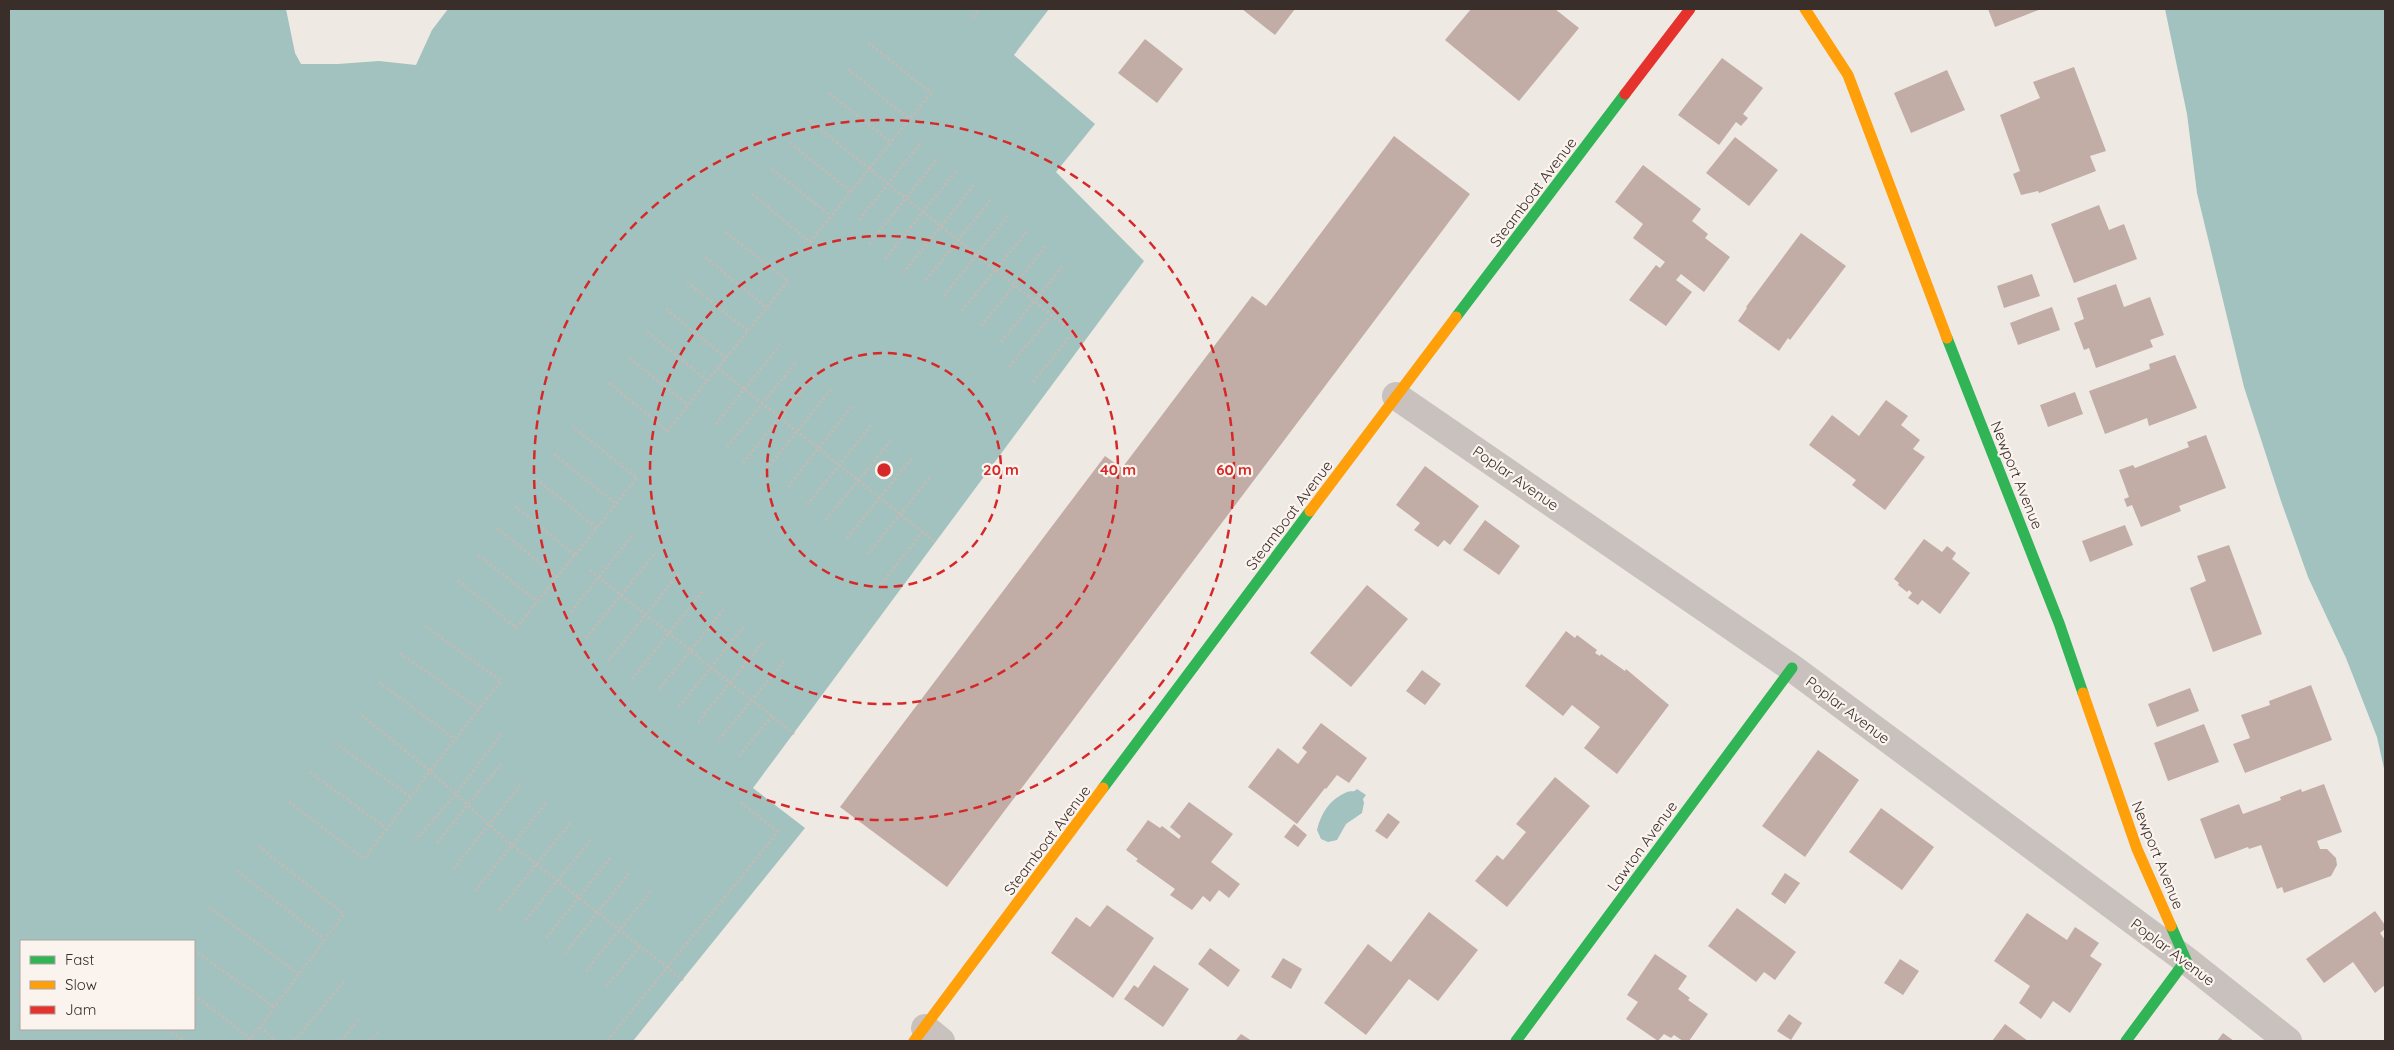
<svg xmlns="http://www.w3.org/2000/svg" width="2394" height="1050" viewBox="0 0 2394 1050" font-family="Quicksand,sans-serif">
	<rect width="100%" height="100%" fill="#efe9e4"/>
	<path fill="#a1c2be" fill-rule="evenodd" d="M9,9H286L295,53L301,64H338L379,61L416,65L432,30L448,9H1049L1014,55L1095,124L1056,172L1144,261L753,788L805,828L633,1041H9ZM21,941H194V1029H21Z
		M2165,9H2385V773L2377,737L2346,658L2308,577L2281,501L2244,387L2197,193L2187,114Z
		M1357,789L1366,795L1363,799L1364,803L1362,813L1346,824L1337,840L1328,842L1321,839L1317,830C1321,813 1330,799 1347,792C1352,790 1353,793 1357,789Z"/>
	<path fill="#c2aca6" d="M1242,9H1295L1275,35Z
		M1471,9H1555L1579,28L1519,101L1445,40Z
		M1988,9H2041L1995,27Z
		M1145,39L1183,69L1157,103L1118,73Z
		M1722,58L1763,88L1743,114L1748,118L1741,126L1736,122L1719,145L1678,115Z
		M2074,67L2106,151L2090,156L2096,171L2039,193L2038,191L2021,195L2013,174L2020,171L2000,115L2040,98L2033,82Z
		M1947,70L1965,110L1911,133L1894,93Z
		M1394,136L1470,194L947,887L840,807L1105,456L1122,468L1252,296L1266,306Z
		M1735,137L1778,170L1749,206L1706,173Z
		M1643,165L1701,209L1692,221L1708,234L1705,238L1730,257L1704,292L1681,274L1676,280L1692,292L1666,326L1629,300L1656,265L1660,268L1665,262L1633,238L1643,224L1615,202Z
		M2099,205L2109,230L2124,224L2137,259L2074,283L2051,224Z
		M1801,233L1846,266L1790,340L1788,338L1779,351L1738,321L1747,308L1746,307Z
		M2032,274L2040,296L2004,308L1997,286Z
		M2116,284L2124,307L2150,297L2164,335L2150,340L2153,347L2096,368L2089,348L2084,350L2074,323L2084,319L2077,298Z
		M2052,307L2060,330L2018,345L2010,323Z
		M2175,355L2197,408L2149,426L2147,418L2105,434L2089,391L2150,369L2149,364Z
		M2075,392L2083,414L2048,427L2040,405Z
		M1886,400L1908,416L1901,425L1920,440L1913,449L1925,457L1885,510L1852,485L1856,480L1809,445L1832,415L1859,436Z
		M2206,435L2226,488L2179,506L2181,511L2141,527L2132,505L2127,507L2124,499L2129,497L2119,470L2133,465L2135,468L2189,447L2187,442Z
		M1425,466L1479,506L1450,545L1444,540L1438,547L1414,530L1420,523L1396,505Z
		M1485,520L1520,546L1499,575L1463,550Z
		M2125,525L2133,545L2090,562L2082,541Z
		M1924,539L1942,552L1947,546L1956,553L1952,559L1970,573L1940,614L1922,600L1918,605L1908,598L1912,593L1909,590L1907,592L1898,585L1899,583L1894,579Z
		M2229,545L2262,634L2213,652L2190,588L2206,581L2197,556Z
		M1367,585L1408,619L1351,687L1310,653Z
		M1566,631L1575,638L1577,635L1597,650L1595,653L1600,656L1601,654L1625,671L1626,669L1669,705L1617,774L1584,748L1600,727L1572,705L1563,716L1525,686Z
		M1422,670L1441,684L1425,705L1406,691Z
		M2311,685L2332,740L2245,773L2233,744L2250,738L2241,715L2270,705L2269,701Z
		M2190,688L2199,711L2157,727L2148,704Z
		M1321,723L1367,758L1349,783L1337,775L1326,789L1325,788L1297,824L1248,787L1278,748L1298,764L1307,752L1302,748Z
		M2204,724L2219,762L2168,781L2154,743Z
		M1818,750L1859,780L1805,857L1762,826Z
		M1555,777L1590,806L1507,907L1475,881L1497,855L1503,860L1526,832L1516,824Z
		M2324,784L2342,832L2317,841L2320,849H2327L2336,858L2337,865L2331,876L2284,893L2282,887L2277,889L2261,845L2249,849L2248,847L2215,859L2200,819L2239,804L2243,814L2281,800L2280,797L2301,789L2302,792Z
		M1189,802L1233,834L1211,862L1240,884L1229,898L1219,890L1210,902L1203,896L1192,910L1170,895L1175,889L1136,861L1138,859L1126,850L1148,820L1160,828L1162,826L1179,839L1181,836L1170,827Z
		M1881,808L1934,847L1902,890L1849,852Z
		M1388,813L1400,822L1387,839L1375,831Z
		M1294,824L1307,835L1298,847L1284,837Z
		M1785,873L1800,883L1785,904L1771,894Z
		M1107,905L1154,938L1113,998L1051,953L1076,917L1090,927Z
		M1737,908L1796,952L1775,980L1764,972L1756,982L1708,946Z
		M2375,911L2385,925V929L2380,933L2385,940V985L2375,993L2353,962L2324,983L2306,959Z
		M1429,912L1478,950L1438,1001L1409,979L1366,1035L1324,1003L1368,944L1391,962Z
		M2027,913L2067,940L2075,927L2099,943L2090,956L2102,964L2070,1013L2053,1001L2041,1019L2019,1003L2030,986L1994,961Z
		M1210,948L1240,970L1228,987L1198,964Z
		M1655,954L1687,976L1678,989L1690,998L1688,1000L1708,1014L1689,1041H1683L1674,1035L1671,1038L1664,1034L1658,1041L1626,1019L1638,1002L1627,995Z
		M1283,958L1302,969L1291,989L1271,977Z
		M1900,959L1919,971L1903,995L1884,983Z
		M1154,965L1189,989L1163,1027L1124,999L1134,985L1138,988Z
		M1789,1014L1802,1023L1791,1040L1777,1031Z
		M2005,1024L2028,1041H1992Z
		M2223,1033L2234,1041H2217Z
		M1241,1034L1252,1041H1235Z"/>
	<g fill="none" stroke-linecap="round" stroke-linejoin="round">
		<path stroke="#c1bab6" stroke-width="3" stroke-dasharray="2.5 2.5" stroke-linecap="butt" d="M973,17L980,9
			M848,69L909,119
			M829,93L891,142
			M809,120L1085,342
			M790,143L851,192
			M772,169L831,216
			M752,194L810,242L931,93L866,41
			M859,220L922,141
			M869,244L939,157
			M705,257L767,308
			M885,259L957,170
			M903,273L975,184
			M926,280L991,199
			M687,282L748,331
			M944,296L1009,214
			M666,309L726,358
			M962,311L1028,230
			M981,326L1046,246
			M647,332L708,381
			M1001,342L1064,265
			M629,358L688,405
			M1009,367L1051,316
			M718,368L935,542
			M1033,382L1073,333
			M609,383L667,431L788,281L723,230
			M716,424L780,345
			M727,447L797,361
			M554,454L616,504
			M743,463L815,374
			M760,477L832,388
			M536,479L597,528
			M788,487L852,406
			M807,505L872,424
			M515,506L575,555
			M826,520L892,439
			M497,528L557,577
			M847,538L913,457
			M868,554L931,476
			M478,555L537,601
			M590,570L794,734
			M458,580L516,628L637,478L572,426
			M881,584L923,532
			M571,612L634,533
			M425,626L501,681L430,771L512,845L683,980
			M586,638L656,552
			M400,653L479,709
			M608,661L680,572
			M632,679L703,591
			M379,682L455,739
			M659,689L724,609
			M679,707L744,626
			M698,722L764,641
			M719,740L785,660
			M335,743L411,797
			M739,756L772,716
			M310,772L387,829
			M289,802L364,859L430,771L359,713
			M415,841L455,795L502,733
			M437,843L501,764
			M453,869L523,782
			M237,871L324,939
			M475,891L547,802
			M209,907L298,974
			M499,910L571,822
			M526,920L591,839
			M546,938L611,857
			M194,950L274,1007
			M565,953L630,872
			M586,971L651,891
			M606,987L639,947
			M194,995L251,1039
			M260,1027L276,1041
			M168,1029L184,1041
			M111,1039L113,1041
			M249,1041L344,914L257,845
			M294,1041L344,981
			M341,1041L359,1019
			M370,1041L378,1032
			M607,1041L778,832L739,801"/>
		<path stroke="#c9c1bd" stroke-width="28" d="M1396,396L1792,668L2186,960L2288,1041
			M925,1028L941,1041"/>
		<path stroke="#30b455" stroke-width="11" d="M1456,317L1625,94
			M1947,338L2059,623L2083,693
			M1103,788L1310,511
			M1516,1041L1792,668
			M2126,1041L2186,960L2171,926"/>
		<path stroke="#ff9f0a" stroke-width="11" d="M1805,9L1848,75L1947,338
			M1310,511L1456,317
			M2083,693L2137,849L2171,926
			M914,1041L1103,788"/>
		<path stroke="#e5322d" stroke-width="11" d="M1625,94L1690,9"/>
	</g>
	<g fill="none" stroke="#d62828" stroke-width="2.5" stroke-dasharray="9 6">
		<circle cx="884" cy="470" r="117"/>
		<circle cx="884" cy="470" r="234"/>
		<circle cx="884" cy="470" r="350"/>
	</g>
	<g text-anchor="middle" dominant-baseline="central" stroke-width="4.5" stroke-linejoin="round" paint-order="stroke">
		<g font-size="15" fill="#3a2e2b" stroke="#fbf3ed">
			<text transform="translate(1533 192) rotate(-53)">Steamboat Avenue</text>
			<text transform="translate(2017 475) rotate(68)">Newport Avenue</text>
			<text transform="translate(1516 478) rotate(35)">Poplar Avenue</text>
			<text transform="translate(1289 515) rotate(-53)">Steamboat Avenue</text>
			<text transform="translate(1848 710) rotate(37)">Poplar Avenue</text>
			<text transform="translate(1047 840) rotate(-53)">Steamboat Avenue</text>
			<text transform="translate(1642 846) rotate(-54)">Lawton Avenue</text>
			<text transform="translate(2158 855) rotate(68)">Newport Avenue</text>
			<text transform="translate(2173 952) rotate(37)">Poplar Avenue</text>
		</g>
	</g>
	<circle cx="884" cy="470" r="8" fill="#d62828" stroke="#fbf3ed" stroke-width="2.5"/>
	<g font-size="15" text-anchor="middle" font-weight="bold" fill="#d62828" stroke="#fbf3ed" stroke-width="4.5" stroke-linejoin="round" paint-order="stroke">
		<text x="1001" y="475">20 m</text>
		<text x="1118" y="475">40 m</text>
		<text x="1234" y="475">60 m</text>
	</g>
	<rect width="2394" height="1050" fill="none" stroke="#3a2e2b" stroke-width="20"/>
	<rect x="20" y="940" width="175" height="90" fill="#fbf3ed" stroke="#aea49f"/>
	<rect x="30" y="956" width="25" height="8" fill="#30b455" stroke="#aea49f"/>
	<text x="65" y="965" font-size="15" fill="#3a2e2b">Fast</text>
	<rect x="30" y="981" width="25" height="8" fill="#ff9f0a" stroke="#aea49f"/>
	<text x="65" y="990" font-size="15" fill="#3a2e2b">Slow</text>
	<rect x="30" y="1006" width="25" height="8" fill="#e5322d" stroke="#aea49f"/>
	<text x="65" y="1015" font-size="15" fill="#3a2e2b">Jam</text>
</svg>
